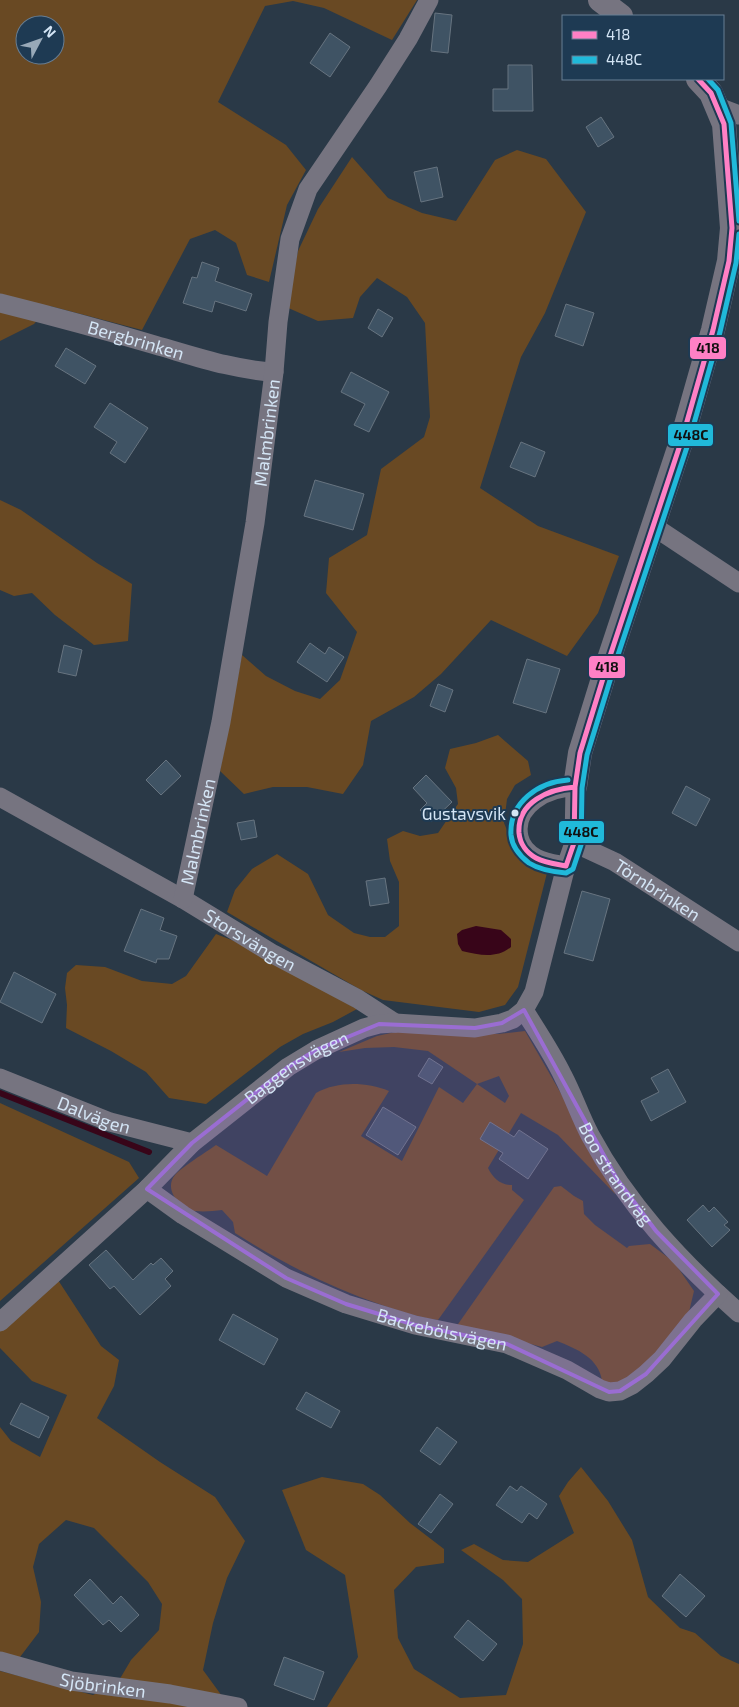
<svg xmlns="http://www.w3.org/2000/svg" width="739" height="1707" viewBox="0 0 739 1707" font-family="'Exo 2',sans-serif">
	<rect width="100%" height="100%" fill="#2a3947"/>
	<path fill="#694923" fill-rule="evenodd" d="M0,0H417L392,40L324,8L293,1L265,6L218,102L286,145L306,170L287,205L269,282L247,275L236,243L215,230L190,239L142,330L50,306L34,324L0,341ZM25,25H55V55H25Z
		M517,150L546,159L586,212L545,313L521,357L480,488L538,526L619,556L598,613L567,656L491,620L441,674L414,697L371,721L363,765L343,794L307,787H273L244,794L220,771L242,655L266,676L295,691L320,699L340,680L357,632L326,593L329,558L367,535L381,469L424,437L430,417L425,323L407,297L377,278L360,297L353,318L318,321L286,307L298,251L318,209L352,157L388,198L422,213L456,221L495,160Z
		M0,500L21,510L97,563L132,584L128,641L94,645L55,615L32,593L14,596L0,590Z
		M498,735L528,761L531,775L515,785L507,799L504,823L512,842L528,861L547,873L518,987L505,1005L479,1012L383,1000L361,990L227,912L235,890L252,869L277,854L308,874L328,915L354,933L370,937H385L399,926V882L390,861L387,839L403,831L420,836L438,833L458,804L456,788L445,768L450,749L476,743Z
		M216,934L242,944L357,1009L333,1022L303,1034L280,1047L206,1104L169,1098L146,1072L111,1051L66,1028L67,1005L65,988L67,973L76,965L105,967L142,981L172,984L186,976Z
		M400,1031L498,1034L525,1031L613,1184L615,1194L558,1135L521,1113L488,1168C493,1178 500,1185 512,1185V1190L524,1200L438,1320C417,1317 398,1311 379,1304C328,1286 280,1262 235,1233L233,1222L222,1210C214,1211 204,1212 195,1211C180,1209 163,1189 175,1175C183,1166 205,1153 216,1145L267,1176L316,1093C338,1081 366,1082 389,1091L361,1136L402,1161L439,1087L463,1103L477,1084L428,1051L394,1047L365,1048L339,1052L377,1036ZM499,1076L509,1096L505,1103L477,1084Z
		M0,1103L129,1162L139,1178L0,1301Z
		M561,1186L574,1196L583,1201L584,1214L595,1225L627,1248L629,1246L650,1244L674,1262L694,1291L689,1312L651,1361L628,1380L609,1386L602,1381C599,1358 577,1349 557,1341L542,1347L501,1336L456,1327L554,1187Z
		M58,1280L101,1346L119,1360L114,1386L97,1418L160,1462L215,1497L245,1541L227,1578L213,1623L203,1670L230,1707H0V1671L93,1695L118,1682L131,1660L159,1630L162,1604L148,1582L94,1528L66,1520L39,1544L33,1567L41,1602L39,1632L17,1661L0,1655V1427L11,1441L40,1457L67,1395L32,1381L0,1348V1330Z
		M581,1467L608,1501L632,1540L648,1597L680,1628L695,1633L721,1656L739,1664V1707H327L358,1657L345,1575L306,1550L282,1490L322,1477L363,1484L380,1495L410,1523L444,1549V1563L416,1567L394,1590L398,1638L414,1669L460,1698L506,1695L523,1644L522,1599L503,1580L461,1550L474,1544L503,1560L528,1562L574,1533L559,1496L568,1482Z"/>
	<path fill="#380519" d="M476,926L501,930L511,939V947C496,959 480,955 462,951L458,944L457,934L462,930Z"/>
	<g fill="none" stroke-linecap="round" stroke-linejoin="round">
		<path stroke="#380519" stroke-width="6" d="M0,1093L149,1152"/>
	</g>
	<path fill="#3f5364" stroke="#677480" d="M435,13L452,15L448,53L431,51Z
		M330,33L350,47L330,77L310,63Z
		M508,65H532L533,111H493V89H508Z
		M601,117L614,137L598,147L586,127Z
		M437,167L443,197L421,202L414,172Z
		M202,262L219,268L215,281L252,294L246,311L215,301L212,312L183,303L192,277L197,278Z
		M566,304L594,313L583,346L555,336Z
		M378,309L393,318L382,337L368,328Z
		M66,348L96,366L85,384L55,366Z
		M351,372L389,392L369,432L354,425L365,404L341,392Z
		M110,403L148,428L125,463L110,453L117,442L94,427Z
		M521,442L545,452L535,477L510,467Z
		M315,480L364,494L353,530L304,516Z
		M310,643L325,654L329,647L344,657L327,682L297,662Z
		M64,645L82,650L76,676L58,672Z
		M527,659L560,669L546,713L513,703Z
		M438,684L453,690L445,712L430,706Z
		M166,760L181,776L161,795L146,780Z
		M426,775L452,802L431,822L420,810L427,803L413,788Z
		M686,786L710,799L696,826L672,813Z
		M254,820L257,837L241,840L237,823Z
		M385,878L389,903L370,906L366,881Z
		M582,891L610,899L593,961L564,953Z
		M141,909L164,918L160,930L177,936L169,959H157L156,963L124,951Z
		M14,972L56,994L42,1023L0,1002Z
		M429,1058L443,1067L432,1084L418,1076Z
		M668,1069L686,1102L651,1121L641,1101L659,1092L651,1078Z
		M383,1107L416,1127L398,1155L366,1135Z
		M490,1122L514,1137L519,1130L548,1149L528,1179L499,1159L503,1153L480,1139Z
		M703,1205L709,1212L714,1207L728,1222L724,1225L730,1230L712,1247L687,1220Z
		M106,1250L133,1280L151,1263L153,1265L161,1258L173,1271L165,1279L171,1286L140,1315L114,1286L110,1289L89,1265Z
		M233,1314L278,1339L264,1365L219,1340Z
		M306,1392L340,1411L331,1428L296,1409Z
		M21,1403L49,1417L39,1438L10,1424Z
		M437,1427L457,1442L440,1465L420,1451Z
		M510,1486L517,1491L521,1486L547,1504L537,1519L529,1513L522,1523L496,1505Z
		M440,1494L453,1504L431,1533L418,1524Z
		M680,1574L705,1596L686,1617L662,1596Z
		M90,1579L113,1604L121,1596L139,1615L121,1632L109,1620L103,1625L74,1595Z
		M468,1620L497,1644L483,1661L454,1637Z
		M284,1657L324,1672L314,1700L274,1685Z"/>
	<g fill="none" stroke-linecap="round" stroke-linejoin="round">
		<g stroke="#767480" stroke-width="19">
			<path d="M718,107L739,115"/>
			<path id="s1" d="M0,303C52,316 104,330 155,345C194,356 234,370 274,372"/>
			<path d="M653,526L739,583"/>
			<path id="s2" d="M0,797L183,899L273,954L358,999L395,1023"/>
			<path id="s3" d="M574,843L615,862L739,942"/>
			<path id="s4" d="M183,899L221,722L255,523L274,372L278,322L290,239L308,189L378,86L408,39L429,0"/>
			<path id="s5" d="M524,1010C537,1031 552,1053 563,1076C573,1095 580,1116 590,1135C627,1204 680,1261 739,1313"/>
			<path id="s6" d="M0,1078L110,1122L192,1143"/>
			<path id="s7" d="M147,1189L183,1215L286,1278L346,1304L415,1325L507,1344L567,1370L600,1389L609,1392L620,1391L632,1385L646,1374L662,1359L693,1320L718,1294"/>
			<path id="s8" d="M0,1322L147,1189L192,1143L288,1067L316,1050L364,1028L379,1024L395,1023L475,1028L502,1023L513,1019L524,1010L534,992L566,866L574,843L575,787C548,787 512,805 519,837C521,846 527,853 536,858C545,863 556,864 566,866"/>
			<path id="s9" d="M0,1661L71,1681L170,1694L238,1707"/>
		</g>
		<path stroke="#767480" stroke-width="24" d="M600,0L621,16
			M575,787L580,753L609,659L682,439L713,330L729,261L732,228L724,124L711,93L698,79"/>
		<g stroke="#1e3a53" stroke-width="9">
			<path id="bus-1" d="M566,866L574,843L575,787L580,753L609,659L682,439L713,330L729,261L732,228L724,124L711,93L698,79
				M566,866C556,864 545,863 536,858C527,853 520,844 519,833C517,802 549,789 575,787"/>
		</g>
		<g stroke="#1e3a53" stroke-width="9">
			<path id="bus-2" d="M708,79L718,90L731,123L739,221
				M568,780C539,782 509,802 511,835C512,847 520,856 529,863C540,870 554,872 566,873L573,869L581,845L582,788L587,755L616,661L689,441L720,332L736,263L739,234"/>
		</g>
		<use href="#bus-1" stroke="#ff80c5" stroke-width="5"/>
		<use href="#bus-2" stroke="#20b9da" stroke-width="5"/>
	</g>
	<path fill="#9a6dd2" fill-opacity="0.2" stroke="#9a6dd2" stroke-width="4" stroke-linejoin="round" d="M524,1010L617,1179L656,1231L718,1294L646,1374L620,1391L609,1392L507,1344L415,1325L346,1304L286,1278L147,1189L192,1143L288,1067L316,1050L379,1024L475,1028L502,1023Z"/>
	<circle fill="#d4e5f5" stroke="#1e3a53" stroke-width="2" cx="515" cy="813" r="4.5"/>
	<g text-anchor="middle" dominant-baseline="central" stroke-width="4" stroke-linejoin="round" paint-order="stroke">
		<g font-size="17" fill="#d4e5f5" stroke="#1e3a53" text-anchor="end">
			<text x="506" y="813">Gustavsvik</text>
		</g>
		<g font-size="18" fill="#d4e5f5" stroke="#1e3a53">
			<text stroke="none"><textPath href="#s1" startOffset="141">Bergbrinken</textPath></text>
			<text stroke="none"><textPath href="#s4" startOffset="474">Malmbrinken</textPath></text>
			<text stroke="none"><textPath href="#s4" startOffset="69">Malmbrinken</textPath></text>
			<text stroke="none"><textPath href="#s3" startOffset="96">Törnbrinken</textPath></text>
			<text stroke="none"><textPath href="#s2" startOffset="288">Storsvängen</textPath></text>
			<text stroke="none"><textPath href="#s8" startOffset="392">Baggensvägen</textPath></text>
			<text stroke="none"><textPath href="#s6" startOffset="101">Dalvägen</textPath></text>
			<text stroke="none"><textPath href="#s5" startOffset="188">Boo strandväg</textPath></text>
			<text stroke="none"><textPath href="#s7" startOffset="330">Backebölsvägen</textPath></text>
			<text stroke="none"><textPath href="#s9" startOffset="106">Sjöbrinken</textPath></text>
		</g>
	</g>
	<g stroke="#1e3a53" stroke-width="2">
		<rect x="689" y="336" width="38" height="24" rx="5" fill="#ff80c5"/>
		<rect x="667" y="423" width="47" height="24" rx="5" fill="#20b9da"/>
		<rect x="588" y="655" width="38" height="24" rx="5" fill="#ff80c5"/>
		<rect x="558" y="820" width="47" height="24" rx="5" fill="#20b9da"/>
	</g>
	<g font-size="14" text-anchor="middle" font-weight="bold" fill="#111">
		<text x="708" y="353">418</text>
		<text x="691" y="440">448C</text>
		<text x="607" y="672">418</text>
		<text x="581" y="837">448C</text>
	</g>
	<rect x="562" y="15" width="162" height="65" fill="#1e3a53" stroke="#677e94"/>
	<rect x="572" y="31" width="25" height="8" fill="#ff80c5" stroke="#677e94"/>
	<text x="606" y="40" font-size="15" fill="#d4e5f5">418</text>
	<rect x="572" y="56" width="25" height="8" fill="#20b9da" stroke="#677e94"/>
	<text x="606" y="65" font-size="15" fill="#d4e5f5">448C</text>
	<g transform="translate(40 40) rotate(49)"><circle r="24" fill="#1e3a53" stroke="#677e94"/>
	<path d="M0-4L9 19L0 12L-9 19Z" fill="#98a9b8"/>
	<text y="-8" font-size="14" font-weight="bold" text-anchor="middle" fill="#d4e5f5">N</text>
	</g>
</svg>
